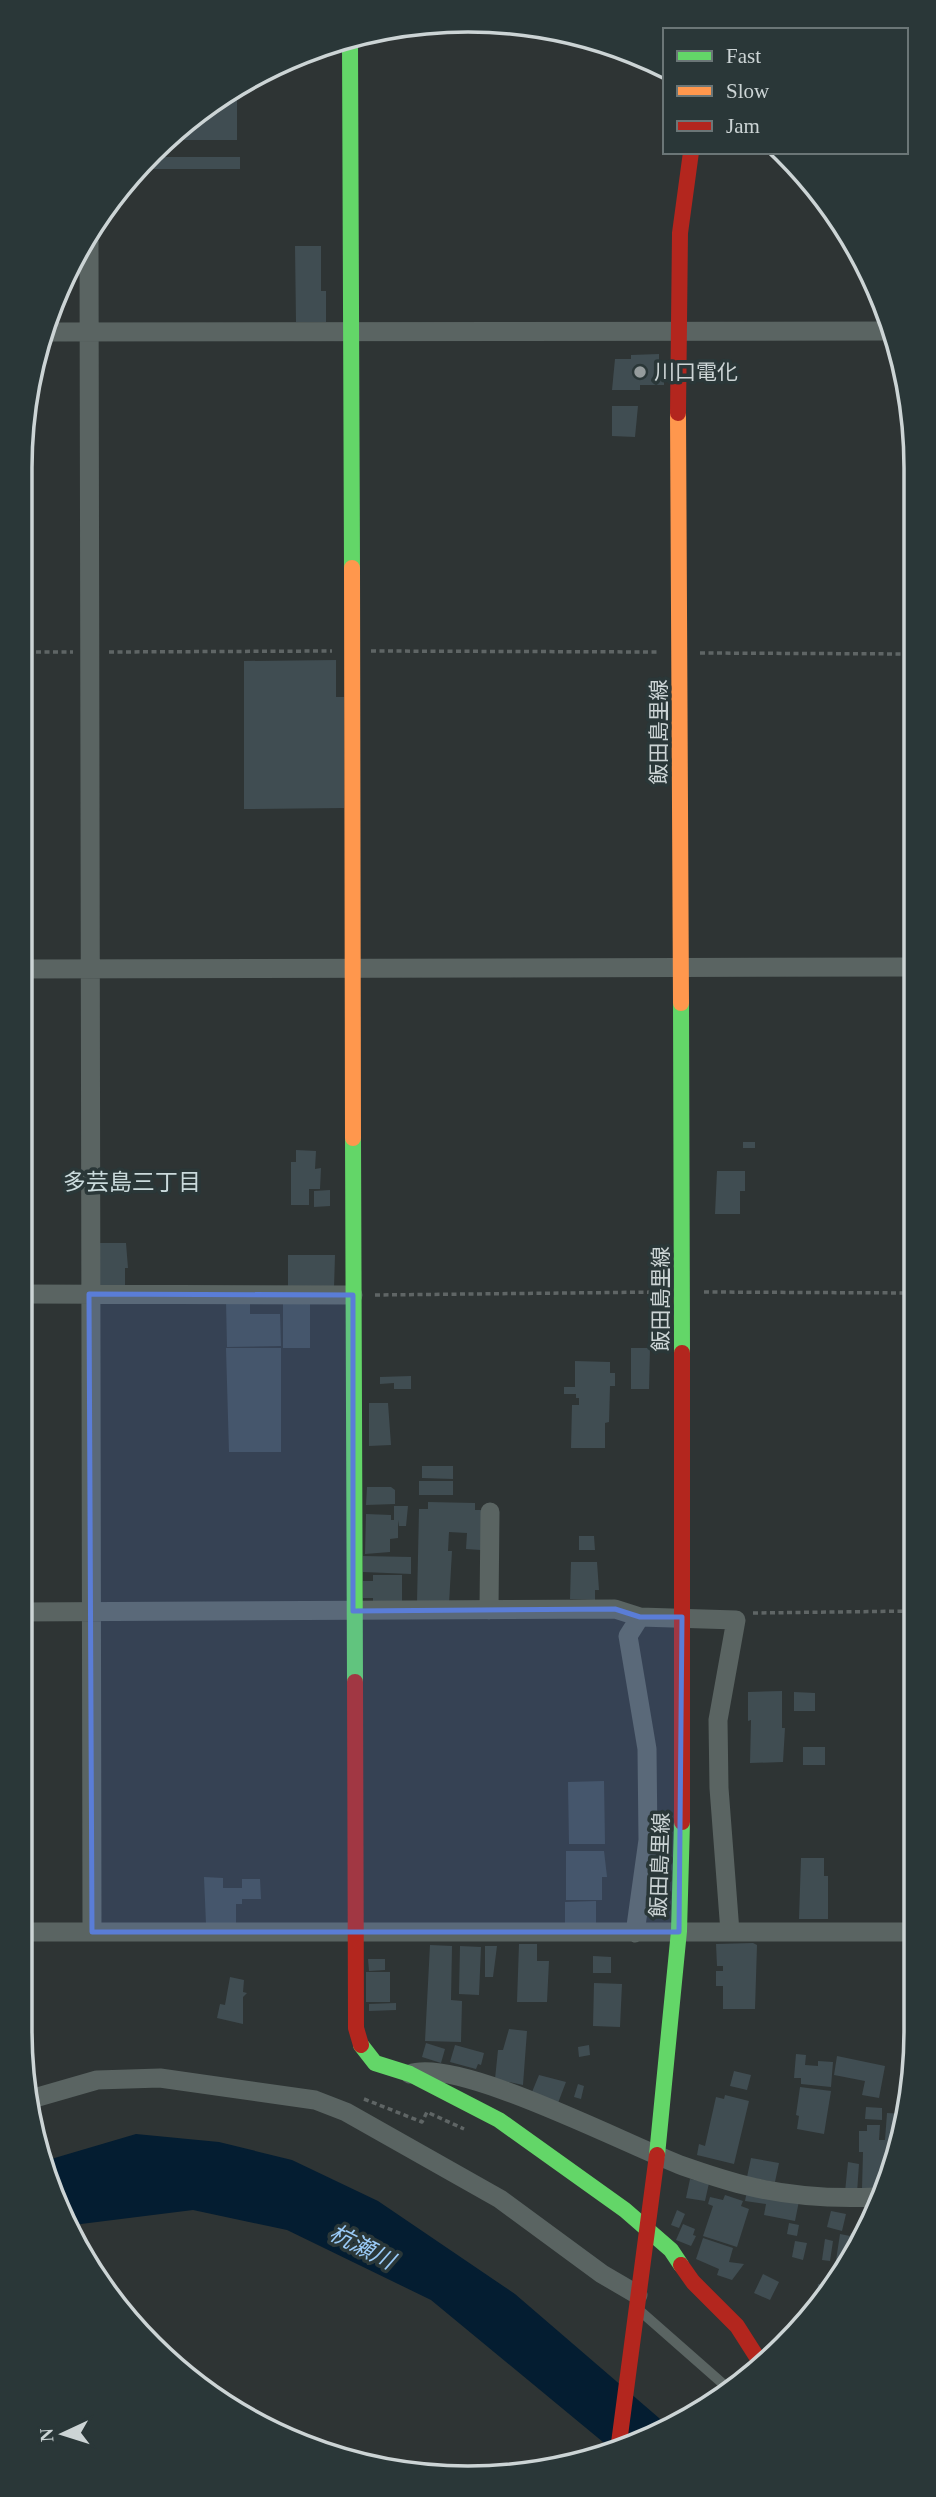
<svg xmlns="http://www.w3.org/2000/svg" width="936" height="2497" viewBox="0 0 936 2497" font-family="'Times New Roman','Noto Sans JP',serif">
	<rect width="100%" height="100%" fill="#2e3434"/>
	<path fill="#041d31" d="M136,2134L219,2142L292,2160L378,2201L515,2294L666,2424L609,2447L431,2300L287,2230L193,2210L73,2225L43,2174L41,2162Z"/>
	<path fill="#404d52" d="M237,85V140H174Z
		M156,157H240V169H141Z
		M295,246H321V291H326V322H296Z
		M659,354V370H664V385H640V390H612L615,359H631V355Z
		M612,406H638L635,437L612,436Z
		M336,660V697H344V808L244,809V661Z
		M743,1142H755V1148H743Z
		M296,1150L316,1151L315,1169L321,1168L320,1189H309V1205H291V1162H296Z
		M717,1171H745V1191H740V1214H715Z
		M330,1190V1206L314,1207V1191Z
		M100,1243H126L128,1268H125V1288H100Z
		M288,1255H335L334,1288H288Z
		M226,1301H250V1314H280L281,1346L227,1347Z
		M283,1302H310V1348H283Z
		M226,1348H281V1452H229Z
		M631,1348H650L649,1389H631Z
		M575,1361L610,1362V1373H615V1386H610L609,1422L605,1423V1448H571L572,1405H579V1398H576V1394H564V1387H575Z
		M411,1376V1389H394V1383L380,1384V1377Z
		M369,1403H388L391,1445L369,1446Z
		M422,1466H453V1479L422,1478Z
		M419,1481H453V1495H419Z
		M367,1487H391L395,1490V1504L366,1505Z
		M428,1502L475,1503V1510H482L481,1550L466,1549L467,1533L449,1532L448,1551H452L449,1604L417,1603L419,1509H428Z
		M394,1506H408L406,1526H399L398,1520V1538L390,1539V1552L365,1554L366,1514L391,1515V1520H394Z
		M579,1536H594L595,1550H579Z
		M363,1556L411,1557V1574L363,1572Z
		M571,1562H597L599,1590H595V1600L570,1599Z
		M373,1575H402V1604L373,1605V1598H363V1581H373Z
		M782,1691V1728H785L783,1762L750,1763L751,1720L748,1721V1692Z
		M794,1692L815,1693V1711H794Z
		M803,1747H825V1765H803Z
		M604,1781L605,1844H569L568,1782Z
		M566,1851H604L607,1877H602V1900H566Z
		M801,1858H824V1876H828V1919H799Z
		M204,1877L223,1878V1888H242V1879H260L261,1899H242V1904H236V1925L206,1924Z
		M596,1901V1923H565V1902Z
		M753,1943L757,1945L755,2009H723V1986H716V1971H723V1966H717L716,1944Z
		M519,1944H537V1961H549L547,2002H517Z
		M430,1945L452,1946L451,2000L462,2001L461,2042L425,2041Z
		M460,1946L481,1947L479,1995L459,1994Z
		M485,1946H497L493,1977H485Z
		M593,1956L611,1957V1973H593Z
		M368,1959H385V1970L369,1971Z
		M366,1972H390V2002H366Z
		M230,1977L244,1980L243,1992L247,1993L243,1997V2024L217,2018L220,2004L225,2005Z
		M594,1983L622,1984L620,2027L593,2026Z
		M396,2003V2010L369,2011V2004Z
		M509,2029L527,2031L523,2085L495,2079L498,2050H503Z
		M426,2043L445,2049L441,2063L422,2057Z
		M455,2045L484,2053L481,2065L478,2064L476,2069L450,2062Z
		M589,2045L590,2055L579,2057L578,2047Z
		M796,2054L806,2055L805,2065L818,2066V2061L833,2062L831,2087L801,2084V2078H794Z
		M837,2056L885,2066L879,2098L862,2095L865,2081L834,2075Z
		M734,2071L751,2075L747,2090L730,2086Z
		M539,2075L566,2082L558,2103L532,2092Z
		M578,2084L584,2086L581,2099L574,2097Z
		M800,2087L831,2091L824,2134L797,2129L799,2116L796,2115Z
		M725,2095L749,2101L734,2164L697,2155L699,2144L705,2146L716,2097L724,2099Z
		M866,2107L882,2108V2120L865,2119Z
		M887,2113L906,2114L902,2143L896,2142V2151H899L880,2189H862L863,2152H859V2131H867V2125H880L879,2140H885Z
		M751,2158L779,2163L775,2182L747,2177Z
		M848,2162L859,2164L857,2193L845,2192Z
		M690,2179L709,2183L705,2201L686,2198Z
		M747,2191L799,2201L795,2221L764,2215L766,2204L745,2201Z
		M725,2195L743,2201L741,2206L749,2209L737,2247L703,2236L713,2206L708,2204L710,2197L723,2200Z
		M677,2210L685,2214L679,2228L671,2225Z
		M831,2211L846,2214L842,2231L827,2227Z
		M789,2223L799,2225L797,2236L787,2234Z
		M683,2224L695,2229L693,2235L696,2236L691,2246L676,2240Z
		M851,2233L858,2234L841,2268L835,2267L840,2234L850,2236Z
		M703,2238L733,2248L729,2262L744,2264L732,2280L717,2275L719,2269L696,2259Z
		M825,2239L833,2241L830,2261L822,2260Z
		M795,2241L807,2243L803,2260L792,2257Z
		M763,2274L779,2282L770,2300L754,2293Z
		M818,2284L833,2285L824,2302L815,2310Z"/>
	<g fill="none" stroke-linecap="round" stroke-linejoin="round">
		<path stroke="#5f6565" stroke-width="3.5" stroke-dasharray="5 3.5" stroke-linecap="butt" d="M371,651L658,652
			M19,652H73
			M109,652L332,651
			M700,653L913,654
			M704,1292L915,1293
			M375,1295L661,1292
			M753,1613L916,1611
			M364,2099L422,2122L427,2112L464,2129"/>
		<path stroke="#5a6462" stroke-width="10" d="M639,2310L730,2390"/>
		<path stroke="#5a6462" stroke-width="19" d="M89,241L92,1932
			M44,332L889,331
			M19,969L914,967
			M19,1294L353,1295
			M489,1610L490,1512
			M19,1612L615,1609L640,1617L736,1620L718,1720L719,1788L730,1932
			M19,1932H917
			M635,1933L648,1840L647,1749L628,1636L640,1617
			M410,2074C457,2056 631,2147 683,2166C703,2173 724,2180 744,2185C787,2196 833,2199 876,2197
			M31,2099L97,2080L160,2078L315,2100L346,2112L500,2199L602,2274L638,2295"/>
		<path stroke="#63d668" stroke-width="16" d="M350,43L352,568
			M681,1003L682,1353
			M353,1138L355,1682
			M361,2045L375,2063L410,2074L499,2120L625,2210L671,2250L681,2265
			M657,2155L679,1931L682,1822"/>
		<path stroke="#ff974d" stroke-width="16" d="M678,413L681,1003
			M352,568L353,1138"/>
		<path stroke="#b3261e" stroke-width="16" d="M678,413L680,233L691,152
			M355,1682L356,2028L361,2045
			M682,1822V1353
			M681,2265L693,2282L737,2326L760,2362
			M619,2443L657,2155"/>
	</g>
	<path fill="#5a7dd7" fill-opacity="0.2" stroke="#5a7dd7" stroke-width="5" stroke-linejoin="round" d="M89,1294L353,1295V1611L615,1609L640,1617H682L679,1932H92Z"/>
	<circle fill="#959c9d" stroke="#2a3738" stroke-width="2.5" cx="640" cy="372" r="7"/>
	<g text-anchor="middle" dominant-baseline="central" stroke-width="7" stroke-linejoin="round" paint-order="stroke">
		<g font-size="21" fill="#ccd4d5" stroke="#2a3738" text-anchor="start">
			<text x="654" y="372">川口電化</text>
		</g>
		<g font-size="21" fill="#ccd4d5" stroke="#2a3738">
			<text transform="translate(659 732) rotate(-90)">飯田島里線</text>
			<text transform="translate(661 1299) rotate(-90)">飯田島里線</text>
			<text transform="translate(660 1865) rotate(-88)">飯田島里線</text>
		</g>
		<g font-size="23" fill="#cadadc" stroke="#2a3738">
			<text x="132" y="1182">多芸島三丁目</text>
		</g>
		<g font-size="23" font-style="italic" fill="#9acaf6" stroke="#2a3738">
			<text transform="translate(362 2247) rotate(27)">杭瀬川</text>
		</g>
	</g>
	<path d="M0 0H936V2497H0ZM468 32H468A436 436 0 0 1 904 468V2030A436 436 0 0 1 468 2466H468A436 436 0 0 1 32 2030V468A436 436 0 0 1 468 32Z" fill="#2a3738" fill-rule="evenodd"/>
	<path fill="none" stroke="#ccd4d5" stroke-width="3.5" d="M468 32H468A436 436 0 0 1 904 468V2030A436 436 0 0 1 468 2466H468A436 436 0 0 1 32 2030V468A436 436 0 0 1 468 32Z"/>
	<rect x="663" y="28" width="245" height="126" fill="#2a3738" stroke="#6b7677" stroke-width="2"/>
	<rect x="677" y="51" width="35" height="10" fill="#63d668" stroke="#6b7677" stroke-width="2"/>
	<text x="726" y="63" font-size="21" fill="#ccd4d5">Fast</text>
	<rect x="677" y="86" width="35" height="10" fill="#ff974d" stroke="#6b7677" stroke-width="2"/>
	<text x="726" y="98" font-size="21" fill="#ccd4d5">Slow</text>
	<rect x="677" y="121" width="35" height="10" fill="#b3261e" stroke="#6b7677" stroke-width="2"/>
	<text x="726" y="133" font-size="21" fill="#ccd4d5">Jam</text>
	<g transform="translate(63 2434) rotate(266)" stroke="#2a3738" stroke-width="5" paint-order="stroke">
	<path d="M0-5L12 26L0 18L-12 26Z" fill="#ccd4d5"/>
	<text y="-10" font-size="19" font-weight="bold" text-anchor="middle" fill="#ccd4d5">N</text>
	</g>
</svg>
